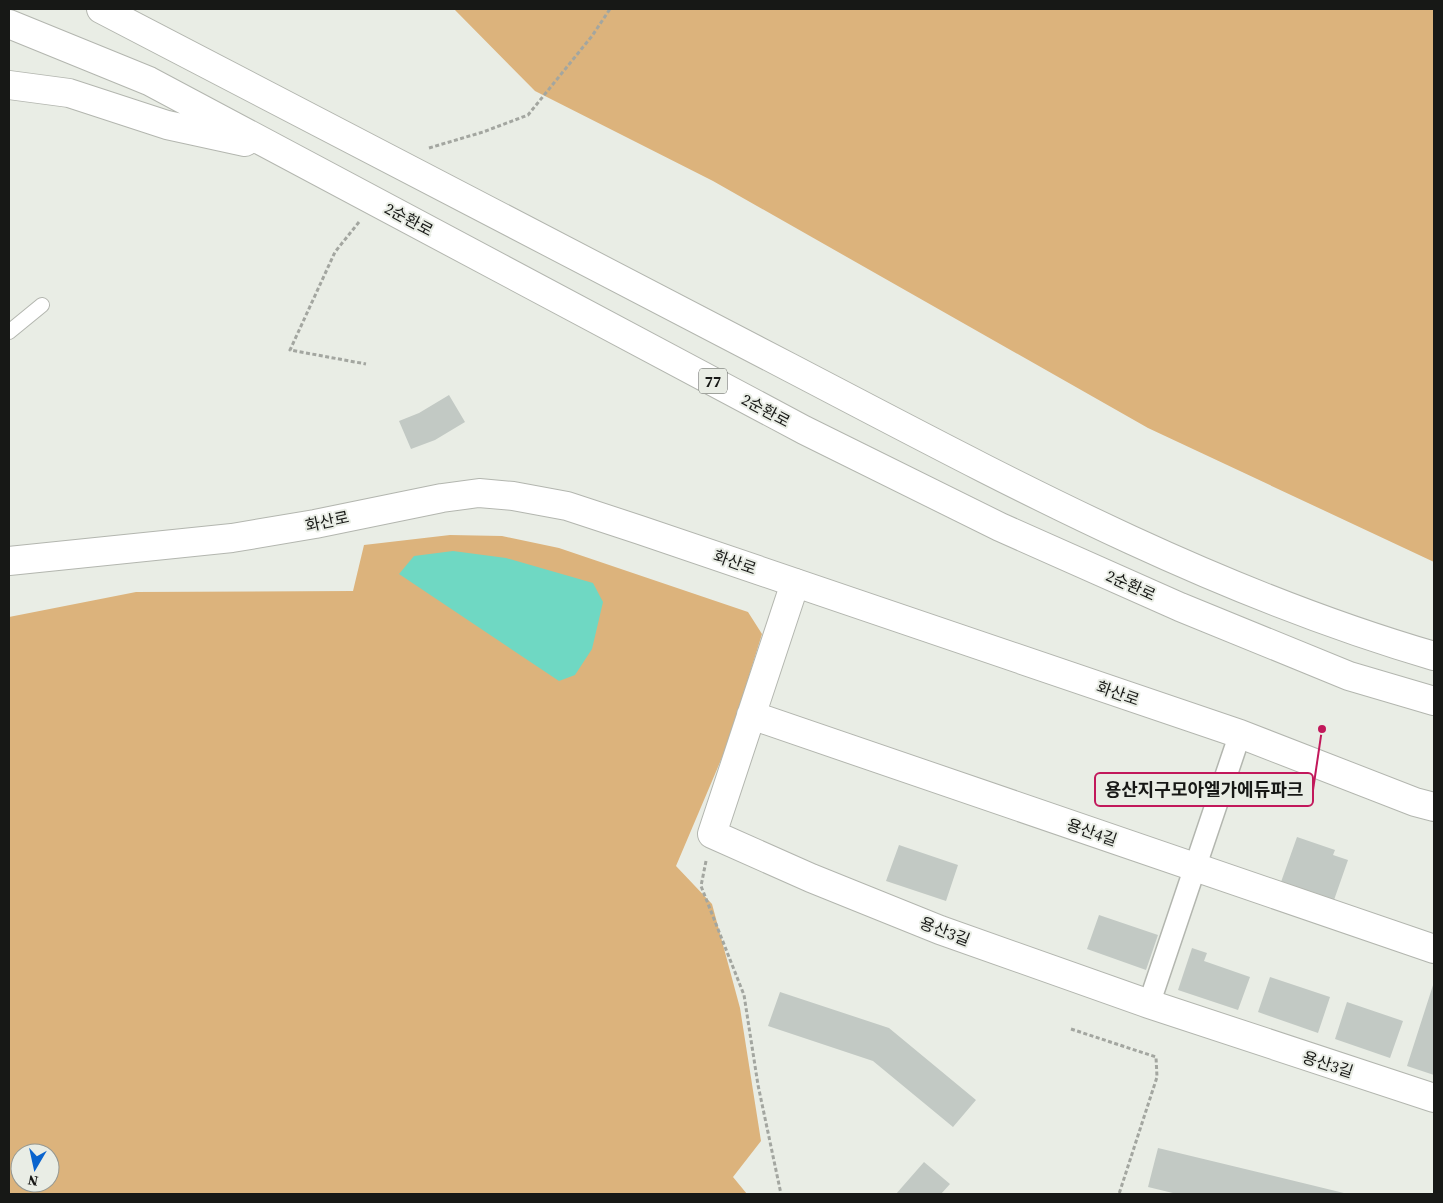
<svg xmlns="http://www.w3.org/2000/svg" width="1443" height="1203" viewBox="0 0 1443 1203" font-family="'Source Serif 4','Noto Sans KR',serif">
	<rect width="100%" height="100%" fill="#e9ede5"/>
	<path fill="#dcb37c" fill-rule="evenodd" d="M454,9H1434V562L1148,428L713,181L535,91Z
		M450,535L502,536L559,548L748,612L762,634L729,741L676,866L712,904L740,1008L761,1141L733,1177L747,1194H9V617L136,592L353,591L364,545ZM20,1153H50V1183H20Z"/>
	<path fill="#6fd8c3" d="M453,551L506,558L593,583L603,602L592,649L575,675L559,681L399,574L414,556Z"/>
	<path fill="#c2c9c4" d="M449,395L465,422L435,440L411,449L399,421L419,413Z
		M1297,837L1335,850L1333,855L1348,860L1334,900L1281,882Z
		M899,845L958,865L946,901L886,881Z
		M1099,915L1158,935L1146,970L1087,949Z
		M1192,948L1207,953L1204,961L1250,977L1238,1010L1178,990Z
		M1270,977L1330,997L1318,1033L1258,1012Z
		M1434,982V1075L1407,1066Z
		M780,992L889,1028L976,1100L953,1127L873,1061L768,1026Z
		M1347,1002L1403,1021L1390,1058L1335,1039Z
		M1158,1148L1348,1194H1177L1148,1187Z
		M924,1162L950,1184L941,1194H896Z"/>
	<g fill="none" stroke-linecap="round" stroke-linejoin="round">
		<g stroke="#b3b6af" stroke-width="16">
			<path id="service" d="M9,332L42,305"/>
		</g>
		<g stroke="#b3b6af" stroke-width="24">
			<path id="pedestrian" d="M1149,1004L1240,734"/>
		</g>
		<g stroke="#b3b6af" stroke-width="30">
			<path id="minor" d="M795,583L712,834L811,878L940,930L1149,1004L1434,1098
				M751,715L1434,949"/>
		</g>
		<g stroke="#b3b6af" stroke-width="30">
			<path id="secondary" d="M9,561L232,538L315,524L442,498L479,493L513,496L567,506L640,530L1240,734L1415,802L1434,807"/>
		</g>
		<g stroke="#b3b6af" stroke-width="30">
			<path id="trunk" d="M101,9C331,127 560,247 789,367C998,476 1207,590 1434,656
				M9,24L149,81L804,430L1000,527L1180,607L1349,676L1434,701
				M9,85L69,93L167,125L245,142"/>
		</g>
		<path stroke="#a3a6a0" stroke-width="3" stroke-dasharray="4 2.5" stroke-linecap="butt" d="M429,148L483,132L528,115L592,36L610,9
			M359,222L335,252L290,350L366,364
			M706,861L701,886L744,995L758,1085L781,1194
			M1071,1029L1156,1057L1157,1077L1119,1194"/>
		<use href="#service" stroke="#fff" stroke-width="14"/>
		<use href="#pedestrian" stroke="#fff" stroke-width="21"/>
		<use href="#minor" stroke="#fff" stroke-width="28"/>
		<use href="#secondary" stroke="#fff" stroke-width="28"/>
		<use href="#trunk" stroke="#fff" stroke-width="28"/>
	</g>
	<g text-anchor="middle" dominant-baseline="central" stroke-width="4" stroke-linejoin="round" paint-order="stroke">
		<rect fill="#e9ede5" stroke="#565854" stroke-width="1" x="699" y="368.5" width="28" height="25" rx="4"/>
		<g font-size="15" font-weight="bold" fill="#171816">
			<text x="713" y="381">77</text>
		</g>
		<g font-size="16" fill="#171816" stroke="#e9ede5">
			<text transform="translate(409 219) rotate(28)">2순환로</text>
			<text transform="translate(766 410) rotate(28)">2순환로</text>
			<text transform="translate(327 521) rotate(-12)">화산로</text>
			<text transform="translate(735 562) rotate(19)">화산로</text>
			<text transform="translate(1131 585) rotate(24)">2순환로</text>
			<text transform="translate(1118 693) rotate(19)">화산로</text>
			<text transform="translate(1092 832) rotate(19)">용산4길</text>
			<text transform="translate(945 931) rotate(21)">용산3길</text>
			<text transform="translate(1328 1064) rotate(18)">용산3길</text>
		</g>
	</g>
	<path fill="none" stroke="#c2185b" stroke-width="2" d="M1322 729L1313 790"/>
	<circle fill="#c2185b" stroke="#e9ede5" stroke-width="2" cx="1322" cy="729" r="5"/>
	<rect fill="#e9ede5" stroke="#c2185b" stroke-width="2" x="1095" y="773" width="218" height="33" rx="5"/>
	<g font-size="18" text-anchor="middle" font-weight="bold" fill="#171816">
		<text x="1204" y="796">용산지구모아엘가에듀파크</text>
	</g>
	<rect width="1443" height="1203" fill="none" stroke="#171816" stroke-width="20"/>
	<g transform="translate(35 1168) rotate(189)"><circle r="24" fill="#e9ede5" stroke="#959892"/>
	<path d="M0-4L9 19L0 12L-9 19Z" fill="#0a64ce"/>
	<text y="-8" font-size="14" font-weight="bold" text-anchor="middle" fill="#171816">N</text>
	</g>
</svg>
